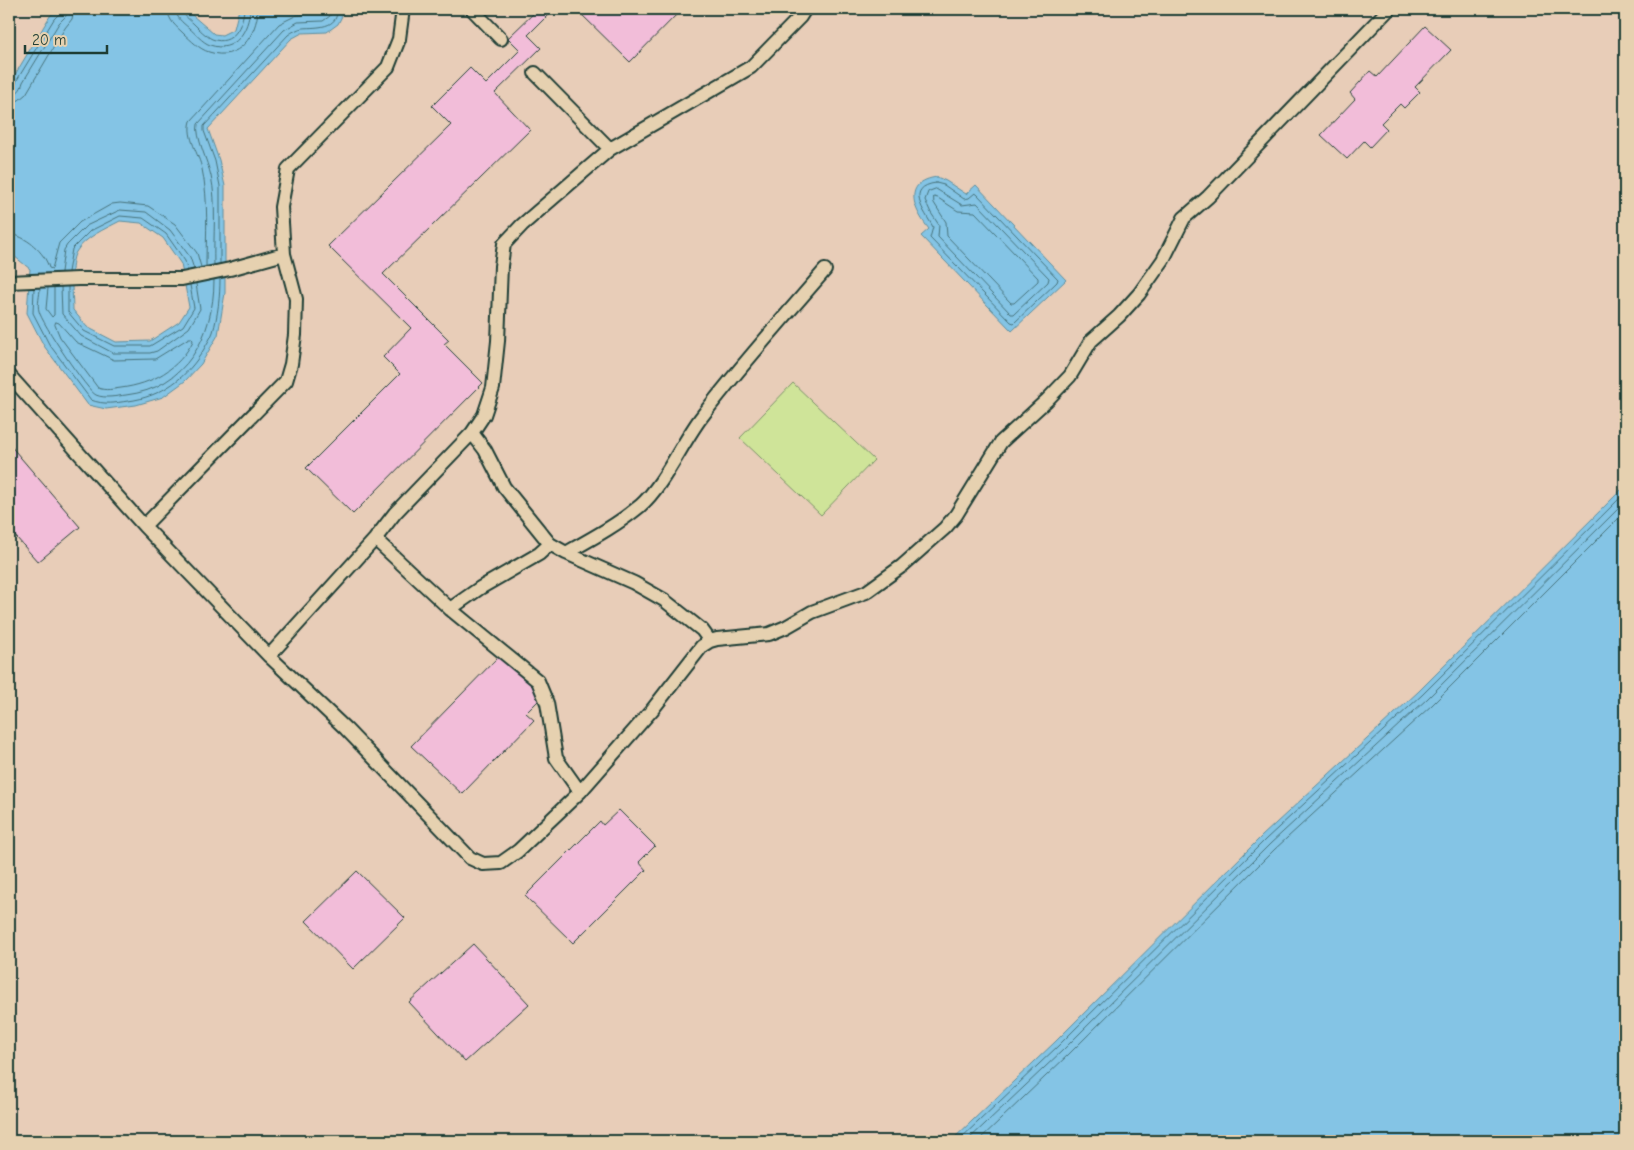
<svg xmlns="http://www.w3.org/2000/svg" width="1634" height="1150" viewBox="0 0 1634 1150" font-family="'Comic Neue',sans-serif">
	<rect width="100%" height="100%" fill="#e8cdb8"/>
	<filter id="ink" filterUnits="userSpaceOnUse"><feTurbulence type="fractalNoise" baseFrequency=".02" numOctaves="2"/><feDisplacementMap in="SourceGraphic" scale="10" xChannelSelector="R" yChannelSelector="G"/><feConvolveMatrix kernelMatrix="1 2 1 2 8 2 1 2 1" color-interpolation-filters="sRGB"/></filter>
	<g filter="url(#ink)">
		<path fill="#cfe499" stroke="#779066" d="M793,383L874,460L821,515L740,438Z"/>
		<path fill="#84c4e5" stroke="#5c8e9e" fill-rule="evenodd" d="M58,9H185L214,34L222,35L234,29L239,9H341L343,14L338,24L327,32L302,33L291,39L208,129L219,160L225,186V293L218,335L201,364L185,381L163,397L136,405L106,409L88,405L44,346L27,313L30,269L9,252V92L13,78L50,16ZM120,221L141,223L163,238L181,264L189,307L179,322L150,341L116,342L87,327L73,310C73,296 69,263 76,252C85,237 105,229 120,221Z
			M937,177L946,181L966,194L976,185L1066,280L1012,331L921,236L929,229C913,209 902,182 937,177Z
			M1625,486V1141H951L1055,1042L1262,836L1419,691Z"/>
		<g fill="none" stroke-linecap="round" stroke-linejoin="round">
			<path stroke="#47737b" stroke-width="1" d="M168,9C168,21 176,26 184,34C191,40 199,49 209,52C239,62 257,35 258,9
				M176,9C176,18 182,22 189,28C195,33 202,42 210,45C235,54 249,30 250,9
				M182,9C183,16 189,19 194,24C199,29 206,36 212,39C233,47 243,25 244,9
				M9,89L15,86L17,80L54,19L60,13L61,9
				M9,95C17,95 21,90 23,82L59,23L66,16L67,9
				M9,103L19,100L26,94L65,28L72,19L74,9
				M936,183L944,185L964,199L969,198L975,193L977,194L1058,279L1057,282L1014,323L1011,322L930,238L933,227C925,212 904,187 936,183Z
				M936,189L962,205L977,203L1049,278L1048,282L1014,314H1011L938,237L939,225L931,213L925,200L928,192Z
				M934,197L938,198L958,211L975,212L1038,278V281L1014,303H1011L947,236L946,222L934,203Z
				M9,234C25,235 45,252 49,268L52,269L59,243L80,222L112,204L120,203L148,206L175,224L197,253L201,267
				M220,263V186L215,161L204,131V126L288,35C292,32 297,29 303,28C316,27 339,29 337,9
				M214,265C213,237 217,203 211,176C208,162 195,136 198,124L284,30L298,22L323,21L330,16V9
				M206,266C206,234 209,201 202,169C199,154 186,137 191,121L279,24L297,15L320,13L323,9
				M61,272L64,250L67,245L86,226L120,210L146,212L170,230L190,257L194,269
				M68,272L72,249L90,231L120,216L143,218L166,234L185,261L187,270
				M61,287L62,314L81,336L113,353H150L157,351L189,328L200,309L196,284
				M68,287V312L84,331L114,346H150L183,326L194,308L190,285
				M34,288L33,313L49,344L91,400C104,405 115,403 128,401C161,397 188,377 204,349C207,343 211,338 213,332C218,315 220,296 220,279
				M40,288C40,295 37,304 39,311C41,322 88,392 96,395C105,399 117,396 126,395C186,388 214,336 214,280
				M48,288L46,309L52,317L54,315V288
				M56,322L59,323L76,342L114,360L155,359L189,338H192L193,341C179,369 152,384 121,388C113,389 106,391 98,388L60,337L55,325Z
				M958,1141L1058,1046L1266,839L1422,695L1625,493
				M967,1141L1063,1050L1270,844L1427,699L1625,502
				M978,1141L1068,1055L1275,849L1432,705L1625,512"/>
		</g>
		<path fill="#f2bdd9" stroke="#1f3d34" d="M538,9H554L528,35L541,48L495,93L530,130L383,274L449,340L444,344L483,383L353,514L306,468L400,374L383,357L411,328L328,246L451,125L432,106L470,68L486,84L520,50L508,38Z
			M576,9H682L630,62Z
			M1425,26L1451,50L1415,87L1420,92L1404,108L1400,104L1381,123L1387,129L1370,147L1364,141L1347,159L1321,135L1355,99L1350,93L1370,71L1377,77Z
			M9,444L80,527L38,562L9,529Z
			M500,655L543,696L526,713L534,720L462,794L411,746Z
			M619,810L655,846L639,862L646,870L573,943L525,896L600,821L603,825Z
			M357,871L405,918L353,969L306,921Z
			M473,944L529,1004L465,1062L409,1002Z"/>
		<g fill="none" stroke-linecap="round" stroke-linejoin="round">
			<g stroke="#1f3d34" stroke-width="16">
				<path id="lane" d="M472,9L501,39
					M535,73L610,149
					M9,282L78,279H182L230,269L284,254
					M9,375L144,526L269,656L346,729L470,858L483,864L501,863L518,851L580,792L652,710L702,646L710,641L717,639L769,634L786,627L812,612L866,592L902,566L945,528L956,515L1001,442L1047,400L1070,376L1091,341L1119,316L1139,294L1163,260L1184,218L1208,197L1389,9
					M472,433L485,450L504,487L550,544L566,553L634,583L664,600L702,630L710,641
					M144,526L286,381L291,364L295,335L296,299L284,254L281,207L288,169L388,67L399,39L403,9
					M375,539L450,609L538,681L547,703L556,758L580,792
					M566,553C591,539 617,525 640,506C663,486 681,445 700,419C739,367 783,319 825,270
					M450,609L480,588L539,554L550,544
					M269,656L375,539L395,513L472,433L484,415L493,388L498,341L501,266L504,244L522,225L610,149L751,67L800,17L805,9"/>
			</g>
			<use href="#lane" stroke="#e6d1b0" stroke-width="12"/>
		</g>
	</g>
	<rect width="1634" height="1150" fill="none" stroke="#e6d1b0" stroke-width="30"/>
	<rect x="15" y="15" width="1604" height="1120" fill="none" stroke="#1f3d34" stroke-width="2" filter="url(#ink)"/>
	<path d="M25 45v8h82v-8" fill="none" stroke="#1f3d34" stroke-width="2.5"/>
	<text x="32" y="45" font-size="15" fill="#1f3d34" stroke="#e6d1b0" stroke-width="4" paint-order="stroke">20 m</text>
</svg>
